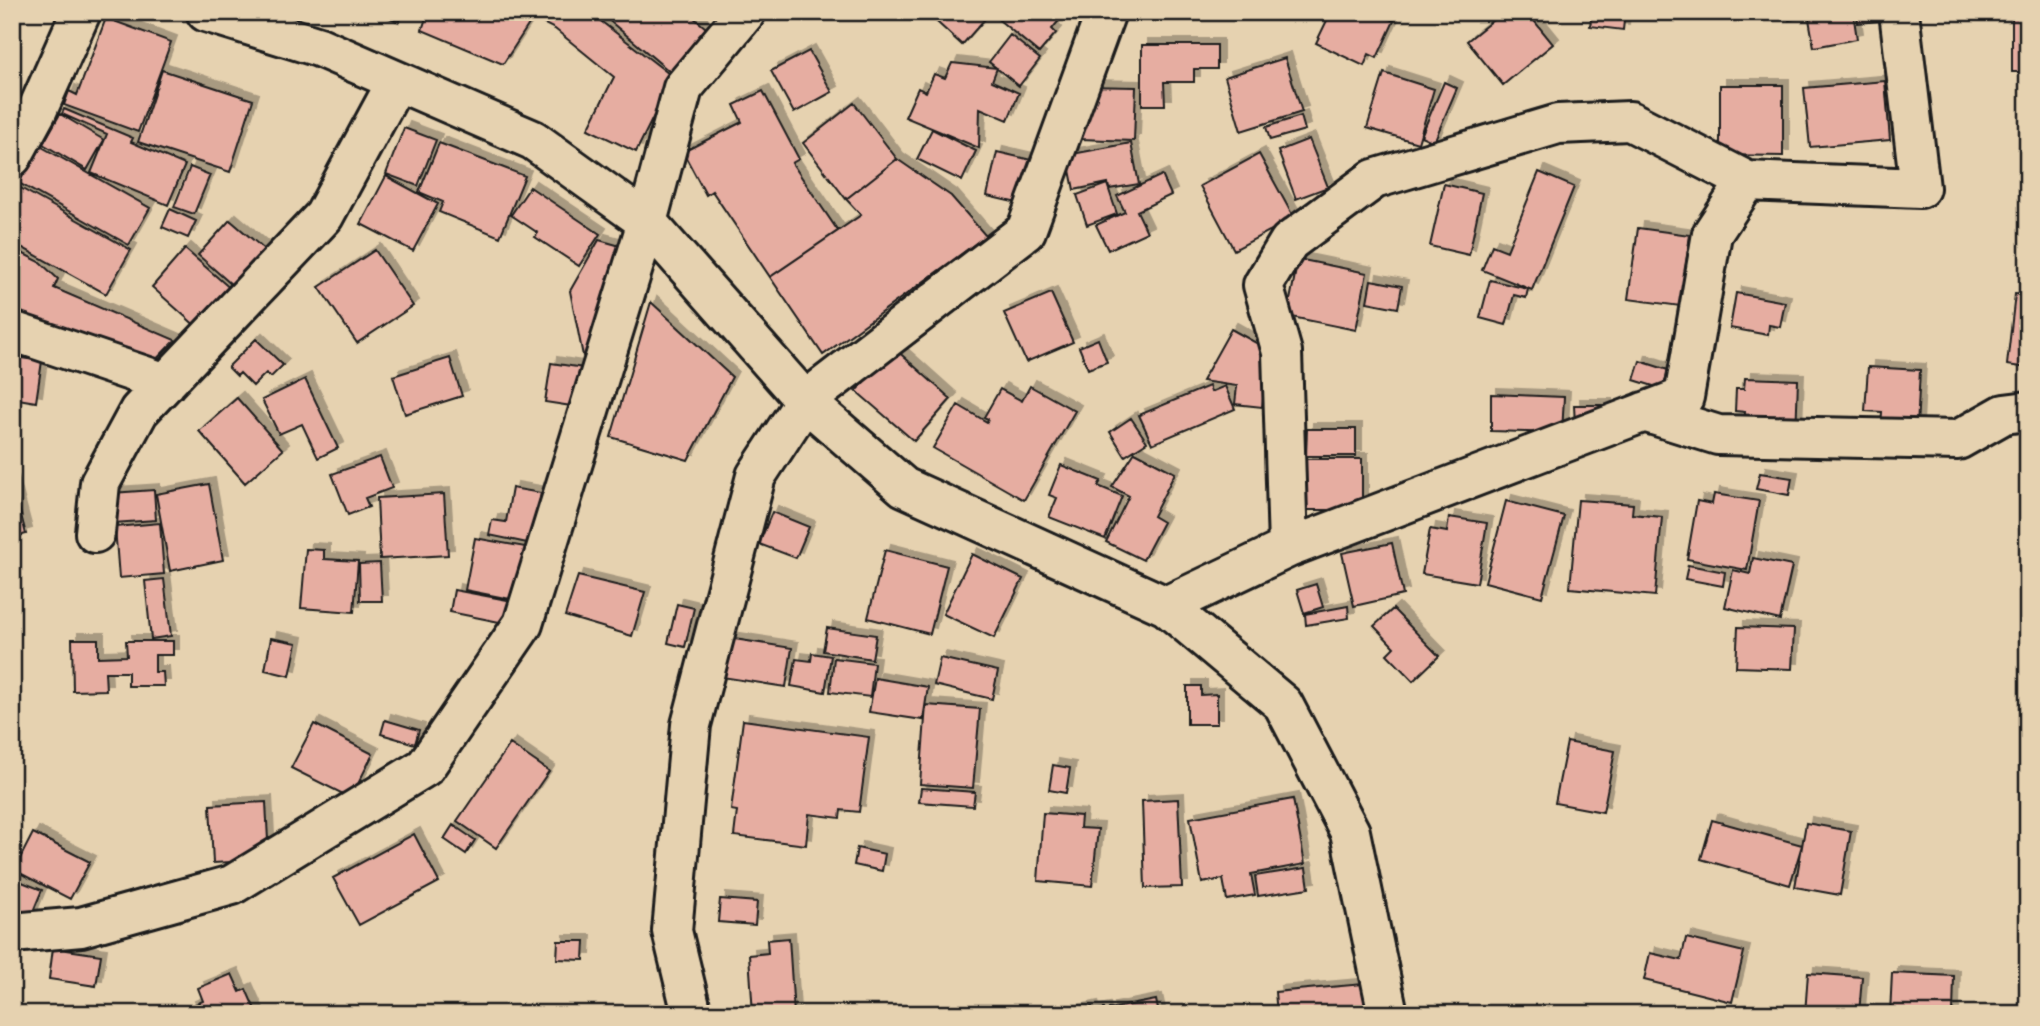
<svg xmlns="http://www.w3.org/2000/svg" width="2040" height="1026" viewBox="0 0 2040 1026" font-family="Caveat,sans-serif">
	<defs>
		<filter id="shadow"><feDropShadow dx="6" dy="-6" stdDeviation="0" flood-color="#0004"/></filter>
	</defs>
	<rect width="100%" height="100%" fill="#e6d2b0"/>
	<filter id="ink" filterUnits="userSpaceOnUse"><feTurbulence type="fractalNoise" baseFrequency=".0143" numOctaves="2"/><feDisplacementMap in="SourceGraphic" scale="14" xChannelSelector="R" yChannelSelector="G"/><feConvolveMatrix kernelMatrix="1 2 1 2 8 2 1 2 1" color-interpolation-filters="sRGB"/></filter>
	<g filter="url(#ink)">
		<path fill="#e6ada1" stroke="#1c1c1c" stroke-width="2" filter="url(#shadow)" d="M375,12H402L399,22Z
			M428,12H589L673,77L636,152L588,129L614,77L555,29L533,18L503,64L422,30Z
			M599,12H687L712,33L675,76Z
			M926,12H991L962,45Z
			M995,12H1066L1052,29L1056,33L1039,53L993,15Z
			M1331,12H1375L1394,21L1377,58L1369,54L1364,66L1316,43Z
			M1503,12H1527L1553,44L1503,85L1467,41Z
			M1592,12H1625L1623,30L1590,26Z
			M1787,12H1832L1789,20Z
			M1853,12L1857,39L1814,47L1809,19Z
			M1857,12H1891L1892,20L1858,23Z
			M2012,12H2028V72H2012Z
			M106,18L171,42L138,132L64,105L69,91L77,95Z
			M1010,35L1040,59L1019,86L989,62Z
			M1142,45H1217V69H1194V82H1164L1165,105H1142Z
			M809,51L832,92L794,113L771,71Z
			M1285,58L1302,112L1241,131L1225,77Z
			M952,63L997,68L992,81L1019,93L1008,120L980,108L979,148L905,117L918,88L926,92L934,74L945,78Z
			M162,70L253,100L230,172L138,142Z
			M1384,73L1434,89L1418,143L1367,128Z
			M1885,81L1890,140L1810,147L1804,88Z
			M1444,82L1457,88L1434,142L1421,136Z
			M1720,85H1783V156L1720,155Z
			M1082,86L1136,87L1134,141L1081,139Z
			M763,91L799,159L792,163L838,231L770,277L712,191L706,195L683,152L742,122L734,105Z
			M854,103L897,159L846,199L803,143Z
			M64,109L133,138L131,142L185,165L168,205L91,173L107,134L62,114Z
			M60,114L104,140L87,170L43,144Z
			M1301,116L1305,130L1270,140L1266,127Z
			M404,128L436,140L418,186L386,174Z
			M932,129L976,151L962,181L917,159Z
			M1309,139L1328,187L1296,199L1278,151Z
			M439,143L525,176L500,237L439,212L443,202L419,192Z
			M1131,143L1139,184L1109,189L1108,183L1074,190L1067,155Z
			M40,146L150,208L129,245L19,183Z
			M997,152L1040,162L1030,206L987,196Z
			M1259,154L1294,218L1234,250L1200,186Z
			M897,159L951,196L986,236L823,355L770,277L861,215L846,199Z
			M190,167L210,175L194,214L174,207Z
			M1539,172L1574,187L1532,290L1482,270L1492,245L1507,251Z
			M1162,175L1171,195L1137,211L1147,232L1108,250L1096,225L1125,212L1117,196Z
			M386,176L438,204L413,251L361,224Z
			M1107,184L1117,214L1087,225L1077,195Z
			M1444,184L1482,193L1469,255L1430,246Z
			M15,185L131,250L106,294L12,242V190Z
			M530,187L600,234L579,266L535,237L538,233L511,215Z
			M170,209L196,221L188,238L162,227Z
			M230,220L272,256L240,292L198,255Z
			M1638,228L1690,235L1680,306L1628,299Z
			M599,240L624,247L593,359L583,356L570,291Z
			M12,248L40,262L58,279L54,288L175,340L144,372L12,313Z
			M185,249L232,290L198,328L152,287Z
			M375,250L413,306L357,343L319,287Z
			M1298,259L1367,273L1356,330L1287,316Z
			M1371,280L1402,286L1398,308L1367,302Z
			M1490,280L1528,289L1526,298L1514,295L1506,325L1480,318Z
			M1051,293L1073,342L1026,362L1004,313Z
			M1736,293L1785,302L1780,327L1769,325L1768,335L1730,328Z
			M2015,294L2028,295V368L2007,365Z
			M651,302L732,377L688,460L611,437Z
			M1231,329L1269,350L1262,407L1235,404L1237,386L1202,381Z
			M256,339L283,365L271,377L266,373L253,386L240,373L237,376L228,367Z
			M1098,339L1107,362L1088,369L1079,347Z
			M894,348L951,399L914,441L856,391Z
			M14,357L42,361L36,402L12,398Z
			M450,358L462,396L405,414L393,376Z
			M1640,361L1668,370L1663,389L1634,380Z
			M551,363L584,368L578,407L545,402Z
			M1868,367L1920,370L1917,428L1881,426L1882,412L1865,411Z
			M1745,378L1798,380L1796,434L1744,431L1745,412L1735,411L1736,389H1744Z
			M305,379L338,448L318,458L302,424L279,434L262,400Z
			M1030,386L1075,411L1024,500L933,448L958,405L987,422L988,419L984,417L1000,389L1022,401Z
			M1209,386L1211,392L1225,386L1235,409L1152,444L1139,415Z
			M1491,394L1564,397L1562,433L1491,431Z
			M237,398L283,450L245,483L199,431Z
			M1574,405H1606V425H1575Z
			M1131,418L1147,442L1125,456L1110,432Z
			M1307,429H1356V456H1306Z
			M1135,452L1175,473L1153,516L1163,522L1143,560L1106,542L1129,496L1112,487Z
			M380,457L392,488L365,498L369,507L348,515L332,474Z
			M1306,459H1362V510H1306Z
			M1061,465L1101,481L1098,486L1122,496L1105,539L1049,517L1057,498L1049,495Z
			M1760,473L1792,478L1789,495L1756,489Z
			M12,481L26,534L12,538Z
			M209,484L223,560L170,571L156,494Z
			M512,488L541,493L532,544L489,535L492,520L506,522Z
			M154,490L156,520L113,523L112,493Z
			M444,494L448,555L380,559L377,498Z
			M1714,494L1759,501L1747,570L1687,559L1697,501L1712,504Z
			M1578,500L1633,504L1632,514L1662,517L1655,596L1570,588Z
			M1506,501L1564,516L1542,597L1485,582Z
			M772,512L809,527L796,558L759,544Z
			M1449,517L1487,523L1477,583L1422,574L1430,529L1447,532Z
			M160,523L164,574L119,578L115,527Z
			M475,538L531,548L521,601L465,590Z
			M1392,543L1403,595L1354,606L1342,553Z
			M306,549L324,550V559L358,561L354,612L301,608Z
			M885,550L947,566L930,634L868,618Z
			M972,554L1023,579L994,638L943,614Z
			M1753,558L1792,566L1780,620L1725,607L1733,570L1750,574Z
			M380,563L382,601H360L359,564Z
			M1688,565L1725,572L1723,586L1685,579Z
			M578,576L645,592L632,636L565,616Z
			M164,579L171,636L151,639L145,581Z
			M1316,584L1323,607L1304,613L1297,590Z
			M454,590L518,602L514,625L450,612Z
			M677,604L694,608L685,647L668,643Z
			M1348,606L1349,618L1306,625L1305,614Z
			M1393,609L1439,656L1413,681L1387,654L1394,647L1374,626Z
			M1738,627L1794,629L1792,669L1736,667Z
			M827,628L876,635L872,659L823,651Z
			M271,638L297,643L290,676L265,670Z
			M728,638L792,648L786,687L722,677Z
			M72,639H98V657L127,656L126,641H173V655H155V672H163L164,686H128V672H105L106,690L73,691Z
			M812,653L831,656L825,692L791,686L796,659L811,661Z
			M834,658L874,663L870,697L830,692Z
			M940,658L998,671L992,699L934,685Z
			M875,678L928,687L923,720L869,712Z
			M1187,686H1201V695L1217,694V724H1187Z
			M926,705L980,709L973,788L920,784Z
			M385,720L419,730L415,744L381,734Z
			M743,720L869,737L859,812L841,810L840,818L809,814L806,845L734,836L737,811L731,810Z
			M314,724L373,754L351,798L291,768Z
			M1567,742L1615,751L1603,812L1555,803Z
			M510,744L549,771L496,848L457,821Z
			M1053,765L1070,768L1066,793L1049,790Z
			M921,788L975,792L973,806L919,802Z
			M1178,799L1182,887L1145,888L1142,801Z
			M1293,799L1305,864L1251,874L1255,895L1227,900L1223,879L1202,883L1190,818Z
			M266,802L269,860L213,863L210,805Z
			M1043,813L1081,816L1080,828L1098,829L1092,886L1038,881Z
			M1712,820L1802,845L1790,885L1701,859Z
			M1806,823L1851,831L1840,895L1795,887Z
			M453,825L475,840L466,854L444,839Z
			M33,833L90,862L70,899L14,870Z
			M414,834L439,882L359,925L333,878Z
			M857,848L885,854L882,871L854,865Z
			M1306,868L1309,888L1258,896L1255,876Z
			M12,878L42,890L27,926L12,927Z
			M720,899L757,902L755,925L718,922Z
			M789,938L794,1014H753L749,955L768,953L767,940Z
			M1686,938L1744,952L1732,1002L1644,980L1650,953L1681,960Z
			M558,941H585L584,960L557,959Z
			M53,948L101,955L96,986L49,979Z
			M1808,973L1862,977L1859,1014H1805Z
			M1892,973L1954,976L1953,1014H1890Z
			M232,974L240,992L246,989L257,1014H192L189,1007L203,1001L198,988Z
			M1363,984L1367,1014H1277L1275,992Z
			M1156,1000L1159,1014H1109V1009Z
			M1092,1007L1093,1011L1104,1009L1105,1014H1060Z"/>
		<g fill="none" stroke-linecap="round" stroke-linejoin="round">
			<g stroke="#1c1c1c" stroke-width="44">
				<path id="minor" d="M206,12L319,47L533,140L647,222L805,401L904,487L1166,606L1283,704L1350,832L1388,1014
					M12,157L37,111L81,12
					M12,331L166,383
					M1644,412L1718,435L1958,440L2004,414L2028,411
					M95,533L100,483L139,411L324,216L397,81
					M1288,548L1282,352L1263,285L1289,242L1374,179L1558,124L1630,121L1747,181
					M1166,606L1288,548L1684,397L1712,234L1747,181L1920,188L1899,12
					M12,933L81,927L232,885L425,767L523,624L647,222L683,88L746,12
					M692,1014L672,931L691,725L756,476L805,401L1026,231L1106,12"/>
			</g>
			<use href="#minor" stroke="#e6d2b0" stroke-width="38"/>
		</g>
	</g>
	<rect width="2040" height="1026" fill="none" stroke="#e6d2b0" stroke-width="42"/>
	<rect x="21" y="21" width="1998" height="984" fill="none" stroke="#1c1c1c" stroke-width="2.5" filter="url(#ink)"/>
</svg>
